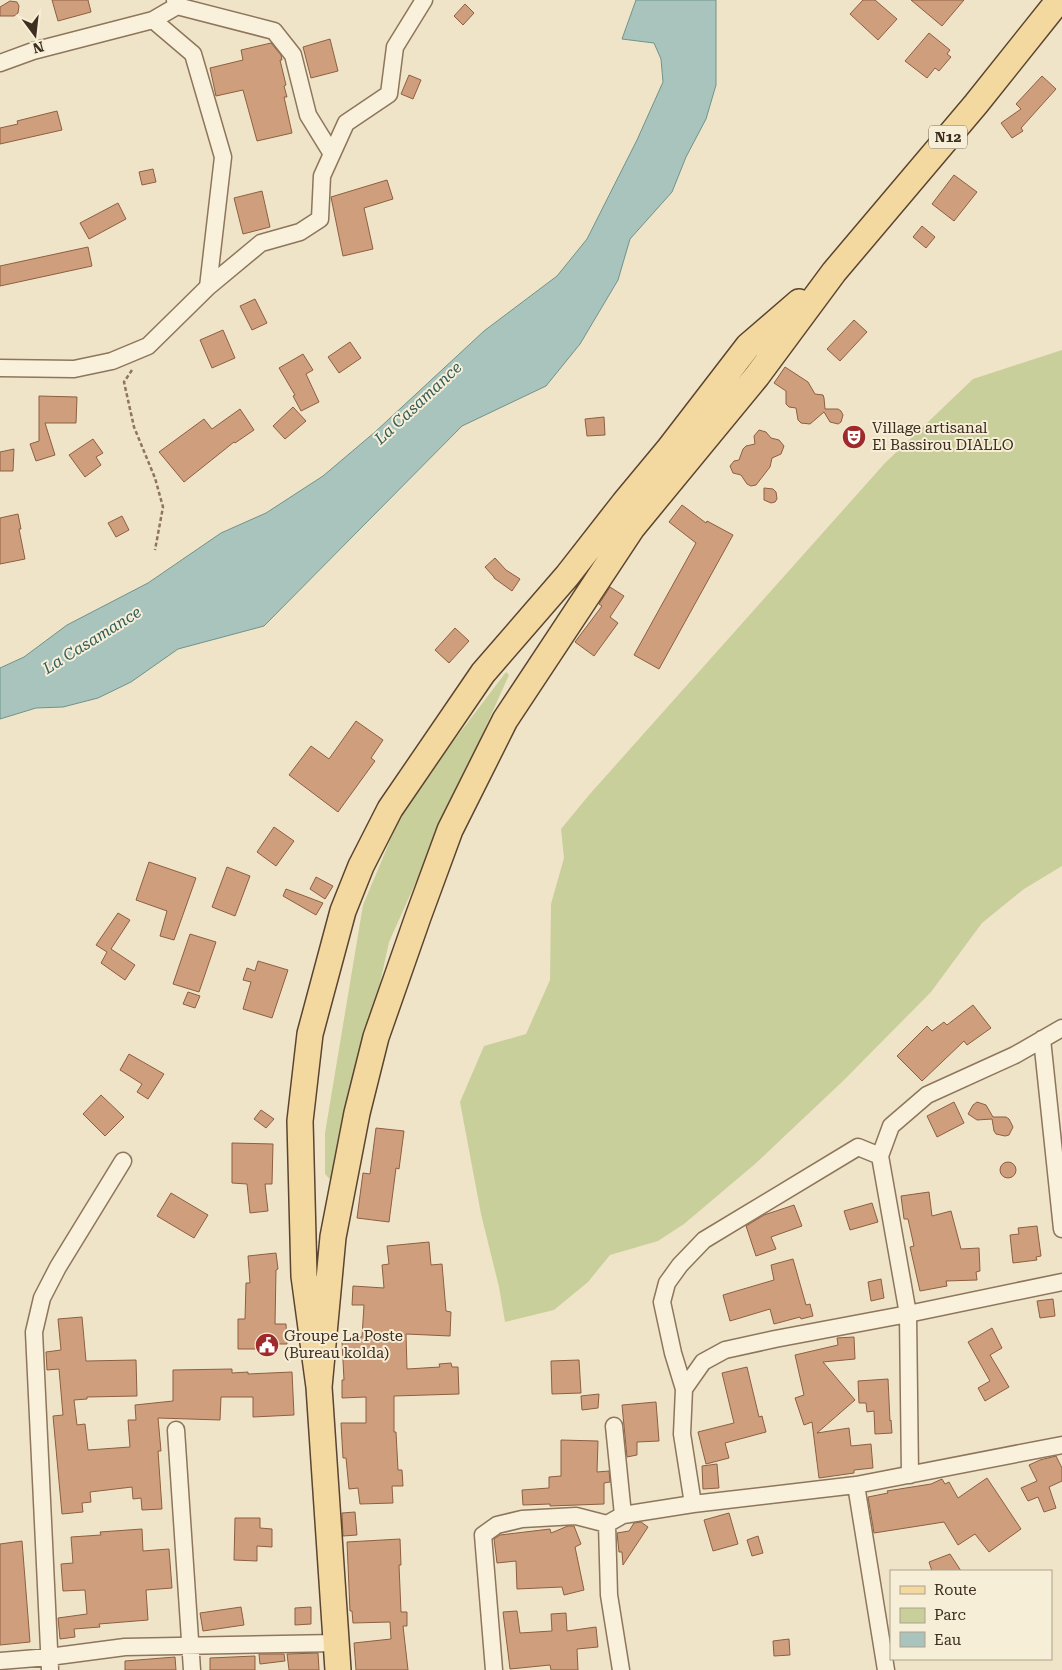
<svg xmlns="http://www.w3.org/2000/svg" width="1062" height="1670" viewBox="0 0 1062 1670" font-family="'Roboto Serif',serif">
	<rect width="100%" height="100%" fill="#f0e4c8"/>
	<path fill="#c9cf9b" d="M1062,350V866L1024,889L982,923L931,992L843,1081L755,1164L684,1224L658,1241L610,1255L588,1282L554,1310L505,1322L499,1287L481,1214L460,1102L484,1046L526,1034L550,980L551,904L564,858L561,829L589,795L885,463L973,379Z
		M506,672L509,675L389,942L336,1186L325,1174V1133L363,905L405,805Z"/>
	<path fill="#a9c4bc" stroke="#6f938a" d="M636,0H716V85L706,119L686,157L672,192L630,239L618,280L580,344L546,386L462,426L264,626L178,649L131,682L98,698L63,707L36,708L0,719V668L24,657L67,625L148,583L221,533L266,513L323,476L375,432L484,331L557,276L587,239L637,140L663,82L661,59L654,43L622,39Z"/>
	<path fill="#cf9f7d" stroke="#8d5f41" d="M52,0H88L91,12L58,21Z
		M863,0H875L897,19L878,40L850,14Z
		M911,0H964L942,26Z
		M10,1L17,2L19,6L18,13L14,16H0V7Z
		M465,4L474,13L463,25L454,16Z
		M929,33L950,50L947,54L951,57L939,71L935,68L927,78L905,61Z
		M330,39L338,71L311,78L303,47Z
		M271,43L281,55L282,60H280L286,85L284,86L287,97H284L292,133L257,141L243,90L216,96L210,68L243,60L241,50Z
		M409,75L421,80L413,99L401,94Z
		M1042,76L1056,89L1021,128L1023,131L1012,138L1001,123L1021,109L1016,104Z
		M57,111L62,130L0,144V128L18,124L17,121Z
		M153,169L156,182L142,185L139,172Z
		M954,175L977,192L954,221L932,204Z
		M387,180L393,199L364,208L373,249L343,256L331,197Z
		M262,191L270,227L243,234L234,198Z
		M118,203L126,219L89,239L80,223Z
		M922,226L935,237L926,248L913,237Z
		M88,247L92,266L0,286V266Z
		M255,299L267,323L252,330L240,306Z
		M854,320L867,332L840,361L827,349Z
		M223,330L235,358L212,368L200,340Z
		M350,342L361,358L339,373L328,357Z
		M303,354L313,370L306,374L319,402L301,411L293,396L295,395L279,368Z
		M785,367L808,382L815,394L823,395L824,398L825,409H838L841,411L843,415L841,422L838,424L830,422L824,412L810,424L801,423L798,420L796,408L789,407L786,404V391L774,383Z
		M39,396L77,397L76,423H45L55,455L36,461L30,444L39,441Z
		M293,407L306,421L285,439L273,426Z
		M240,409L254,430L235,443L234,442L184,482L159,452L204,419L212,429Z
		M604,417L605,435L587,436L585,419Z
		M759,430L766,432L771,438L779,440L784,446L781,454L772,458L770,467L756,485L751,486L747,484L741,475L733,473L730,466L734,461L739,460L743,449L746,446L755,444L754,436Z
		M93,439L103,453L96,457L101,465L85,477L69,455Z
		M14,449L13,471H0V452Z
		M764,488L773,489L776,492L777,499L775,502L771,503L764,500Z
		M682,505L706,523L707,521L733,535L659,669L634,655L696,543L669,522Z
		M18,514L21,529H19L25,559L0,564V518Z
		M122,516L129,530L116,537L108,523Z
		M495,558L506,570L520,579L512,591L494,578V577L485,567Z
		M610,587L624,596L610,617L618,623L594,656L575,642L602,606L599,604Z
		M455,628L469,641L449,663L435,650Z
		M356,721L383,740L371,758L375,761L338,812L289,775L311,746L329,759Z
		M274,827L294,841L276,866L257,852Z
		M149,862L196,878L174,940L160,936L167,911L136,900Z
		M227,867L250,876L235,916L212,907Z
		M316,877L333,886L325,899L310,889Z
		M286,889L323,903L316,915L283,896Z
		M118,913L130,920L111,949L135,965L125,980L101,963L107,952L96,945Z
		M190,934L216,942L199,992L173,984Z
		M258,961L288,970L272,1018L243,1009L251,982L243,980L247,968L255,971Z
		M188,992L200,996L195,1008L183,1004Z
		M973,1005L991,1028L967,1045L964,1041L922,1081L897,1056L927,1026L932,1031L944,1022L947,1025Z
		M129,1054L164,1074L148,1099L137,1092L142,1084L120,1070Z
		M101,1095L124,1117L105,1136L83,1114Z
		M954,1102L964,1123L937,1137L927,1116Z
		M977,1102L986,1105L993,1117H1006L1009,1119L1013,1127L1009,1135L1005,1136L996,1134L994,1131L992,1119L977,1120L968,1114L973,1105Z
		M261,1110L274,1119L266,1128L254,1119Z
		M376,1128L404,1131L399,1169L396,1168L389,1222L357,1218L363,1173L370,1174Z
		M232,1143L273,1144L272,1184H265L268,1211L250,1213L247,1184L232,1183Z
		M1000 1170a8 8 0 1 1 16 0a8 8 0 1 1-16 0Z
		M929,1192L932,1216L951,1211L961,1249L979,1248L980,1271L976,1272L977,1280L946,1281L947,1286L920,1291L910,1247L914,1246L908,1219H904L901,1196Z
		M171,1193L208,1215L194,1238L157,1216Z
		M872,1203L878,1222L850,1230L844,1211Z
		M794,1205L802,1226L771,1237L776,1249L756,1256L746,1226L764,1215Z
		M1037,1226L1041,1256L1036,1257L1037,1260L1013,1263L1010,1235L1019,1234L1018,1228Z
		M429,1242L431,1265L442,1264L446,1311L451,1312L450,1336L406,1334L407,1369L440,1367L439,1364L451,1363L452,1367H458L459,1394L394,1396V1432H396L398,1470H402L403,1486H392L393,1503L360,1504L358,1488L349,1489L346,1458H343L341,1423H366V1397L342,1398V1380H344L342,1342L354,1341V1337H362L364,1305H352L353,1286L384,1288L382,1265L389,1264L387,1246Z
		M276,1253L278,1269L276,1270L275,1324H286L287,1344H262V1349H238V1319H245L246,1283H250L248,1256Z
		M793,1259L806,1305L810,1304L813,1316L801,1319L800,1317L774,1324L770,1309L730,1321L723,1295L774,1280L771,1265Z
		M881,1279L884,1298L871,1301L868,1282Z
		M1053,1299L1055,1316L1040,1318L1037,1301Z
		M82,1317L86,1361L136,1360L137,1396L87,1397V1399L74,1400L77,1425L85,1424L88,1450L130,1447L128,1420H136L135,1405L173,1401V1370L232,1369V1373L248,1372V1374L292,1372L294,1415L253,1417V1397H221L220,1420L158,1418L161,1451H158L162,1509L142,1510L141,1498L133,1499L132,1487L90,1492L91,1502L82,1503L83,1512L62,1514L53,1416L63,1415L59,1369L47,1370L46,1352L61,1350L58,1319Z
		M992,1328L1002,1348L990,1355L1009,1387L985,1401L978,1388L990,1381L968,1342Z
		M854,1337L855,1359L823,1362L855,1400L817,1433L849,1428L851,1446L871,1444L873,1468L854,1470V1473L819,1478L812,1422L804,1425L795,1398L804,1395L795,1355L838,1345L837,1338Z
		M579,1360L581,1393L552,1394L551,1361Z
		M747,1367L759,1417L762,1416L766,1432L725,1443L729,1458L706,1464L698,1432L734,1423L722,1373Z
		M888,1379L890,1421L891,1420L892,1433L875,1434L874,1411L867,1412L866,1403H859L858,1381Z
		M599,1394L598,1408L582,1410L581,1396Z
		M656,1402L659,1441L637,1442V1455L627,1457L622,1405Z
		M561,1440L598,1441L597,1472L609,1471L610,1482L604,1483V1504L550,1506V1504L523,1505L522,1490L549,1488V1477L561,1476Z
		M1056,1456L1062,1468V1481L1049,1487L1056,1508L1044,1512L1038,1497L1028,1501L1021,1488L1037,1481L1029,1465L1040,1460Z
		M717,1464L719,1488L703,1489L702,1466Z
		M987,1478L1021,1529L989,1552L975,1534L958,1545L944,1522L874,1533L868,1497L888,1493L887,1491L931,1484L942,1479L945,1484L949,1482L958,1498Z
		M355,1512L357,1535L343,1536L342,1513Z
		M729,1513L738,1544L713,1551L704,1520Z
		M235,1518H260V1528L272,1529V1547L257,1546V1561L234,1560Z
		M641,1522L648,1527L623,1565L622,1552H619L617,1533L629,1531L634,1523Z
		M568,1526H574L581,1544L575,1547L584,1590L564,1595L562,1587L517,1589L516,1561L497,1563L494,1539L500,1535L550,1529L551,1533Z
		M142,1529L143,1551L169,1549L172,1588L146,1590L148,1620L99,1624L100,1627L74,1629L75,1637L60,1639L58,1618L87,1614L85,1590L63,1591L61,1564L73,1563L71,1537L101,1535L100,1532Z
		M758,1536L763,1553L752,1556L747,1540Z
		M400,1539L401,1565H399L401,1612H407V1626H403L408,1670H356L354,1643L391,1639L390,1622L353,1623L352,1611H350L347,1542Z
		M22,1541L30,1642L0,1645V1544Z
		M950,1554L961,1571H932L929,1562Z
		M241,1607L244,1625L203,1631L200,1613Z
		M311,1607V1624L295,1625V1608Z
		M517,1611L520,1633L552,1631L551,1614L566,1613L567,1631L596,1627L598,1647L577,1649L578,1670H551L550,1665L510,1669L503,1612Z
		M789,1639L790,1655L774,1656L773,1641Z
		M318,1653L319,1670H289L287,1654Z
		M259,1654H284L285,1661L260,1664Z
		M255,1656V1670H210V1658Z
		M175,1657L176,1670H125V1661Z"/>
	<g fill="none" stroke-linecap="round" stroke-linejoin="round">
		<g stroke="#8d765c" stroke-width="19">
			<path id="minor" d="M177,6L274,31L293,55L308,115L332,154
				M0,63L33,51L153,20L177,6L175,0
				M208,287L261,243L300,232L320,219L322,176L346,123L389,94L395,47L424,0
				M0,368L74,369L112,361L148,346L208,287L223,157L193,54L153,20
				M1042,1039L1062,1229
				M684,1389L703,1362L725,1350L775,1339L908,1314L1062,1282
				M614,1426L623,1515L607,1524L609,1595L621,1670
				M176,1430L192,1670
				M910,1475L908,1314L880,1156L891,1126L927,1095L1015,1055L1062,1028
				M856,1485L886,1670
				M693,1504L682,1434L684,1389L673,1353L662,1302L667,1283L680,1265L704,1240L858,1147L880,1156
				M623,1515L693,1504L856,1485L1062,1445
				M0,1661L49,1657L125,1647L336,1643
				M50,1670L34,1332L42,1298L58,1267L123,1161
				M494,1670L483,1535L497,1525L522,1519L576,1516L607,1524"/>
		</g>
		<g stroke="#5b4430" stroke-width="28">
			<path id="primary" d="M319,1387L333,1237L357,1113L376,1037L418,917L450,830L505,720L632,528L757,376L834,272L976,104L1059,0
				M338,1670L319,1387L304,1276L300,1121L310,1034L343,911L361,866L390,809L483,673L567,576L624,503L668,450L748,346L799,302"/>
		</g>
		<path stroke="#8d765c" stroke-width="2.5" stroke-dasharray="4 2.5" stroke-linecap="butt" d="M132,370L124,382L134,427L155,478L163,507L155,550"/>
		<use href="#minor" stroke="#faf1dc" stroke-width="16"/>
		<use href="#primary" stroke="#f3d9a0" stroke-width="25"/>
	</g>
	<defs>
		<g id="theatre-disc" transform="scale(1.25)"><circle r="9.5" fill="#9e2a2b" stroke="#f7eed8"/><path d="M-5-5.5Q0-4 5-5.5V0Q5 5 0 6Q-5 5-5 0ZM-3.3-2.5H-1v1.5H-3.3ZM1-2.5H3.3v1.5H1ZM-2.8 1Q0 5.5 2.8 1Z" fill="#fff"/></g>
		<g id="civic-disc" transform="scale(1.25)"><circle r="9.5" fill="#9e2a2b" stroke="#f7eed8"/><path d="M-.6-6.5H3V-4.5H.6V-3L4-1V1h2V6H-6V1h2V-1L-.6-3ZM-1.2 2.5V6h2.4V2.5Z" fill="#fff"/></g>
	</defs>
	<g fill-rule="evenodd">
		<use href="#theatre-disc" x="854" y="437"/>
		<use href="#civic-disc" x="267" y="1345"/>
	</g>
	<g text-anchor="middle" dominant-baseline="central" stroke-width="4" stroke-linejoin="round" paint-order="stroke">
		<rect fill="#f7eed8" stroke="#756857" stroke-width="1" x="929" y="125.5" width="38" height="23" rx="4"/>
		<g font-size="14" font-weight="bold" fill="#3d2e20">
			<text x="948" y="137">N12</text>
		</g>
		<g font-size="15" fill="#3d2e20" stroke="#f7eed8" text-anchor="start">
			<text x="872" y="428">Village artisanal<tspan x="872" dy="17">El Bassirou DIALLO</tspan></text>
			<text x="284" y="1336">Groupe La Poste<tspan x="284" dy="17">(Bureau kolda)</tspan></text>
		</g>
		<g font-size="16" font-style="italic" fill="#2f5d5a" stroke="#f7eed8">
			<text transform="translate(418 403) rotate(-43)">La Casamance</text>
			<text transform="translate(92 640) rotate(-32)">La Casamance</text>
		</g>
	</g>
	<rect x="890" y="1570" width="162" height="90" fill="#f7eed8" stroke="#ada18e"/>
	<rect x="900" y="1586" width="25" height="8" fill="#f3d9a0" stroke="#ada18e"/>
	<text x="934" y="1595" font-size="15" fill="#3d2e20">Route</text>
	<rect x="900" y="1608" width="25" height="15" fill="#c9cf9b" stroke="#ada18e"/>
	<text x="934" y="1620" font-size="15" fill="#3d2e20">Parc</text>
	<rect x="900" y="1632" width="25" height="15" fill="#a9c4bc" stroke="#ada18e"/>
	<text x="934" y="1645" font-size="15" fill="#3d2e20">Eau</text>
	<g transform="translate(35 35) rotate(165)" stroke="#f7eed8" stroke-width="4" paint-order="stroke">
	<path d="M0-4L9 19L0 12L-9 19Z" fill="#3d2e20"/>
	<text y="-8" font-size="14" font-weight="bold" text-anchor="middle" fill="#3d2e20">N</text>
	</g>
</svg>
